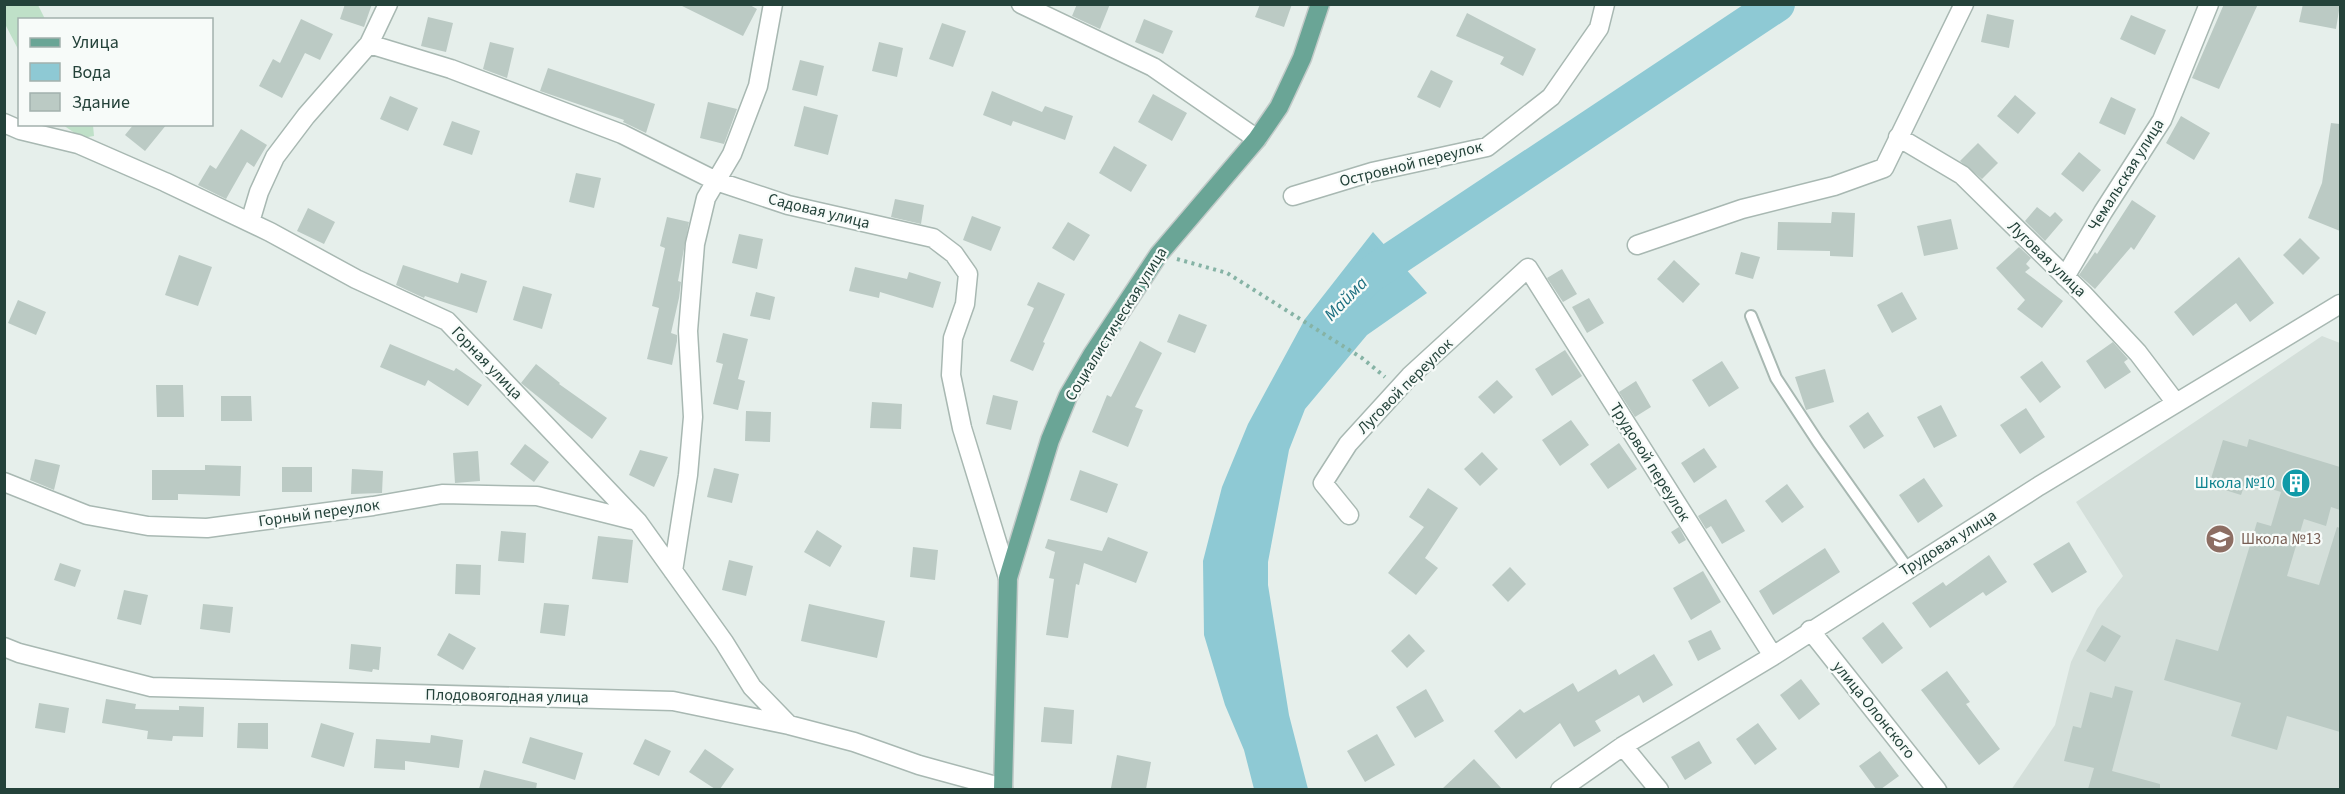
<svg xmlns="http://www.w3.org/2000/svg" width="2345" height="794" viewBox="0 0 2345 794" font-family="'Source Sans 3',sans-serif">
	<rect width="100%" height="100%" fill="#e6efeb"/>
	<path fill="#d4dfda" d="M2322,336L2340,343V789L2011,790L2055,725L2071,662L2097,609L2123,576L2076,502Z"/>
	<path fill="#bfe0c8" d="M4,5H38L45,19L20,20L19,51L5,24Z
		M63,125H93L94,136L82,138Z"/>
	<path fill="#8ec9d4" d="M1373,232L1427,293L1367,335L1305,409L1289,450L1268,562V585L1289,715L1308,789H1254L1244,750L1225,705L1204,635L1203,561L1222,487L1248,424L1305,319Z"/>
	<g fill="none" stroke-linecap="round" stroke-linejoin="round">
		<path stroke="#8ec9d4" stroke-width="36" d="M1357,287L1368,276L1777,4"/>
	</g>
	<path fill="#bbcac4" d="M345,4H372L364,27L340,19Z
		M678,4H748L757,9L743,36Z
		M1077,4H1110L1100,29L1072,16Z
		M1260,4H1292L1284,27L1255,17Z
		M2224,4H2258L2219,89L2192,78Z
		M2303,4H2340L2336,29L2299,22Z
		M1467,13L1536,49L1523,76L1500,64L1504,57L1456,36Z
		M1987,14L2014,20L2009,48L1981,42Z
		M2131,15L2166,30L2155,55L2120,39Z
		M428,17L453,23L446,52L421,46Z
		M301,19L333,34L320,60L305,53L282,98L259,86L273,59L280,63Z
		M1144,19L1173,31L1163,54L1135,42Z
		M942,23L966,31L953,67L929,59Z
		M490,42L514,48L507,78L483,69Z
		M879,42L903,48L897,77L872,71Z
		M800,60L824,66L817,96L792,90Z
		M548,68L655,104L646,133L623,122L624,120L540,91Z
		M1431,70L1453,81L1440,108L1417,97Z
		M992,91L1042,112L1045,106L1073,116L1065,140L1013,121L1011,126L983,115Z
		M1153,94L1187,113L1172,141L1138,122Z
		M2015,95L2036,113L2018,134L1997,116Z
		M390,96L418,108L408,131L380,119Z
		M2111,97L2136,109L2125,135L2099,123Z
		M708,102L737,109L724,144L700,138Z
		M804,106L838,115L828,155L794,146Z
		M2181,116L2210,133L2194,160L2166,143Z
		M452,121L480,131L472,155L443,145Z
		M2331,123L2340,124V231L2308,218L2322,183Z
		M134,124H167L145,151L125,135Z
		M241,129L267,145L254,167L247,162L226,199L198,185L210,165L216,169Z
		M1978,143L1998,163L1982,179L1960,161Z
		M1114,146L1147,165L1131,192L1099,173Z
		M2079,152L2101,170L2083,192L2061,174Z
		M576,173L601,178L594,208L569,202Z
		M895,199L924,205L921,224L891,217Z
		M2132,200L2156,216L2134,250L2131,247L2095,289L2079,275L2095,252L2097,254Z
		M2037,207L2050,217L2055,212L2063,220L2045,241L2025,221Z
		M308,208L335,222L324,244L297,231Z
		M1832,212L1855,213L1853,257L1830,256V251L1777,250L1778,222L1831,223Z
		M972,216L1001,227L991,251L963,240Z
		M667,217L689,222L678,281L681,282L679,298L671,333L677,335V341L672,365L647,359L659,308L652,306L665,248L660,246Z
		M1951,219L1958,249L1924,256L1917,226Z
		M1068,222L1090,235L1074,261L1052,248Z
		M739,234L763,239L757,269L732,263Z
		M2300,238L2320,258L2303,275L2283,255Z
		M2019,247L2031,258L2026,264L2030,268L2025,272L2063,301L2042,328L2017,309L2025,300L1996,268Z
		M1741,252L1760,257L1753,279L1735,274Z
		M179,255L212,267L198,306L165,295Z
		M2239,257L2274,303L2250,322L2236,303L2193,336L2174,312Z
		M1674,260L1700,284L1683,303L1657,279Z
		M403,265L458,283L461,273L487,281L477,313L425,296L424,298L396,285Z
		M855,267L907,279L909,272L941,282L933,308L880,292L879,298L849,291Z
		M1562,269L1577,294L1563,302L1547,278Z
		M1038,282L1065,294L1043,342L1045,343L1033,371L1010,361L1034,308L1027,305Z
		M523,286L552,294L542,329L513,320Z
		M756,292L775,297L770,320L750,316Z
		M1902,292L1917,319L1892,333L1877,305Z
		M1589,298L1604,323L1587,333L1572,307Z
		M18,300L46,312L36,335L8,323Z
		M1179,314L1207,325L1195,353L1167,342Z
		M723,333L748,339L738,379L745,381L738,410L713,404L723,364L716,362Z
		M1140,341L1162,353L1135,407L1143,410L1128,447L1092,432L1107,395L1111,397Z
		M2113,342L2128,359L2124,362L2131,372L2105,389L2086,361Z
		M390,344L454,371L456,368L482,385L468,406L428,380L425,386L380,367Z
		M1565,350L1582,376L1552,396L1535,369Z
		M1722,361L1739,388L1709,407L1692,380Z
		M2042,361L2061,387L2040,403L2020,377Z
		M536,364L560,383L559,384L607,418L592,439L568,421L521,383Z
		M1825,369L1834,402L1806,410L1795,377Z
		M1497,380L1513,397L1494,414L1478,397Z
		M1636,381L1651,407L1635,417L1619,392Z
		M156,385H183L184,417H157Z
		M993,395L1018,401L1011,430L986,424Z
		M221,396H251L252,421H221Z
		M872,402L902,404L901,429L870,428Z
		M1941,405L1957,436L1934,448L1917,417Z
		M2026,408L2045,437L2020,454L2000,425Z
		M746,411L771,412L770,442L745,441Z
		M1868,412L1884,436L1864,449L1849,426Z
		M1571,420L1589,445L1560,466L1542,440Z
		M2249,439L2340,467V510L2331,507L2326,526L2304,519L2287,576L2319,585L2337,527L2340,528V732L2287,716L2277,750L2231,736L2241,703L2164,680L2176,639L2218,651L2257,522L2271,526L2281,492L2246,481L2241,495L2209,485L2223,440L2247,447Z
		M1619,443L1637,469L1608,489L1590,464Z
		M525,444L549,462L534,482L510,464Z
		M1704,448L1717,467L1694,483L1681,463Z
		M640,450L668,457L654,487L629,475Z
		M478,451L480,481L455,483L453,453Z
		M1482,452L1498,469L1480,486L1464,469Z
		M35,459L60,465L54,490L30,480Z
		M205,465L241,466L240,496L178,494V500H152V470H205Z
		M282,467H312V492H282Z
		M714,468L739,474L732,503L707,497Z
		M352,469L383,471L382,493L351,494Z
		M1080,470L1118,484L1107,513L1070,500Z
		M1924,478L1943,506L1918,523L1899,495Z
		M1787,484L1804,507L1782,523L1765,501Z
		M1428,488L1458,508L1425,558L1438,568L1416,595L1388,573L1424,527L1409,517Z
		M1726,499L1745,531L1722,544L1711,526L1706,529L1698,516Z
		M1679,527L1686,540L1679,544L1671,532Z
		M817,530L842,546L830,567L804,552Z
		M501,531L526,533L524,563L498,561Z
		M598,536L633,540L628,583L592,579Z
		M1108,537L1148,552L1136,583L1084,563L1079,585L1076,584L1068,638L1046,635L1054,579L1049,578L1055,552L1045,548L1048,539L1102,551Z
		M2069,542L2087,572L2052,593L2033,564Z
		M913,547L938,550L935,580L910,577Z
		M1825,548L1840,572L1773,615L1759,591Z
		M1989,555L2007,582L1986,596L1983,592L1930,628L1912,603L1943,582L1946,586Z
		M729,560L753,566L746,596L722,590Z
		M60,563L81,570L75,587L54,580Z
		M456,564L481,565L480,595L455,594Z
		M1510,567L1526,584L1508,602L1492,585Z
		M1703,571L1721,602L1691,620L1673,588Z
		M124,590L148,595L141,625L117,619Z
		M544,603L569,605L565,636L540,633Z
		M203,604L233,607L230,633L200,629Z
		M809,604L885,621L877,658L801,641Z
		M1883,622L1903,648L1882,664L1862,638Z
		M2102,625L2121,636L2105,662L2086,651Z
		M1711,630L1721,649L1698,661L1688,641Z
		M449,633L476,648L463,670L437,655Z
		M1409,634L1425,651L1407,668L1391,651Z
		M351,644L381,647L379,670L373,669L372,672L349,669Z
		M1654,654L1673,685L1643,703L1639,695L1595,721L1601,731L1574,747L1560,723L1516,759L1494,731L1520,709L1524,713L1573,683L1578,692L1616,669L1619,675Z
		M1947,671L1970,702L1966,704L2000,749L1979,765L1921,690Z
		M1801,679L1820,704L1799,720L1780,695Z
		M2115,686L2133,691L2112,771L2160,784V789H2088L2094,768L2064,761L2073,726L2081,728L2090,692L2112,698Z
		M1426,689L1444,721L1415,738L1396,707Z
		M106,699L136,704L135,709L179,710V706L204,707L203,737L173,736L172,741L147,739L148,731L102,723Z
		M39,703L69,708L65,733L35,728Z
		M1044,707L1074,710L1072,744L1041,742Z
		M238,723H268V749L237,748Z
		M321,723L354,733L344,767L311,757Z
		M1758,723L1777,749L1755,765L1736,739Z
		M1377,734L1395,765L1365,782L1347,751Z
		M431,735L463,740L459,768L405,761V770L374,768L376,739L430,743Z
		M530,737L583,753L575,780L522,763Z
		M645,739L671,751L659,776L633,764Z
		M1699,741L1712,763L1685,780L1671,757Z
		M705,749L734,769L720,789H715L689,772Z
		M1880,751L1899,776L1881,789H1876L1859,766Z
		M1117,755L1151,762L1146,789L1111,788Z
		M1474,759L1502,789H1442Z
		M484,770L537,783L536,789H479Z"/>
	<g fill="none" stroke-linecap="round" stroke-linejoin="round">
		<g stroke="#a8b8b2" stroke-width="14">
			<path id="lane" d="M1751,316L1776,378L1818,442L1908,569"/>
		</g>
		<g stroke="#a8b8b2" stroke-width="21">
			<path id="street" d="M1021,4L1153,67L1257,139
				M369,44L451,69L622,134L716,181L788,205L933,238L954,254L968,274L965,304L953,338L951,375L962,428L1008,578
				M4,123L20,130L78,144L165,182L270,232L356,279L447,321L638,522L724,642L752,687L789,725
				M1898,137L1962,175L2083,294L2138,353L2176,403
				M1293,196L1372,172L1487,147L1551,97L1599,28L1605,4
				M250,222L259,192L275,157L306,116L369,44L388,4
				M1637,245L1742,209L1834,186L1884,168L1964,4
				M2065,277L2103,212L2162,120L2209,4
				M4,482L87,515L148,526L207,528L373,506L442,494L537,496L637,521
				M1349,515L1323,483L1348,444L1410,376L1528,268L1773,656
				M673,571L688,475L693,417L688,331L695,244L706,198L732,154L758,86L773,4
				M1810,630L1937,790
				M4,647L19,653L151,687L673,701L789,725L854,742L919,765L1003,788
				M1623,746L1659,790
				M1560,790L1623,746L1773,656L2039,486L2340,304"/>
		</g>
		<g stroke="#c2cac8" stroke-width="21">
			<path id="primary" d="M1003,790L1008,578L1050,440L1068,396L1092,355L1159,254L1257,139L1279,107L1302,58L1320,4"/>
		</g>
		<path stroke="#86b3a5" stroke-width="4" stroke-dasharray="3 4.5" stroke-linecap="butt" d="M1177,259L1227,273L1362,358L1385,377"/>
		<use href="#lane" stroke="#fff" stroke-width="10"/>
		<use href="#street" stroke="#fff" stroke-width="18"/>
		<use href="#primary" stroke="#6aa596" stroke-width="18"/>
	</g>
	<defs>
		<g id="building-disc" transform="scale(1.5)"><circle r="9.5" fill="#0f9aa8" stroke="#f7fbf9"/><path d="M-4-6H4V6H1V3H-1V6H-4ZM-2.5-4.3h1.7v1.8h-1.7ZM.8-4.3h1.7v1.8H.8ZM-2.5-1h1.7V.8h-1.7ZM.8-1h1.7V.8H.8Z" fill="#fff"/></g>
		<g id="school-disc" transform="scale(1.5)"><circle r="9.5" fill="#8d6e63" stroke="#f7fbf9"/><path d="M0-5L7-2L0 1L-7-2ZM-4 1L0 2.5L4 1V4Q0 6-4 4Z" fill="#fff"/></g>
	</defs>
	<g fill-rule="evenodd">
		<use href="#building-disc" x="2296" y="483"/>
		<use href="#school-disc" x="2220" y="539"/>
	</g>
	<g text-anchor="middle" dominant-baseline="central" stroke-width="4.5" stroke-linejoin="round" paint-order="stroke">
		<g font-size="16" fill="#24423a" stroke="#f7fbf9">
			<text transform="translate(1411 164) rotate(-14)">Островной переулок</text>
			<text transform="translate(2126 175) rotate(-58)">Чемальская улица</text>
			<text transform="translate(819 211) rotate(14)">Садовая улица</text>
			<text transform="translate(2047 259) rotate(44)">Луговая улица</text>
			<text transform="translate(1116 324) rotate(-58)">Социалистическая улица</text>
			<text transform="translate(487 363) rotate(46)">Горная улица</text>
			<text transform="translate(1405 386) rotate(-45)">Луговой переулок</text>
			<text transform="translate(1650 462) rotate(58)">Трудовой переулок</text>
			<text transform="translate(319 513) rotate(-8)">Горный переулок</text>
			<text transform="translate(1948 543) rotate(-32)">Трудовая улица</text>
			<text transform="translate(507 696) rotate(1)">Плодовоягодная улица</text>
			<text transform="translate(1874 710) rotate(51)">улица Олонского</text>
		</g>
		<g font-size="16" fill="#0d838f" stroke="#f7fbf9" text-anchor="end">
			<text x="2275" y="483">Школа №10</text>
		</g>
		<g font-size="16" fill="#785e54" stroke="#f7fbf9" text-anchor="start">
			<text x="2241" y="539">Школа №13</text>
		</g>
		<g font-size="18" font-style="italic" fill="#1c6f80" stroke="#f7fbf9">
			<text transform="translate(1346 299) rotate(-46)">Майма</text>
		</g>
	</g>
	<rect width="2345" height="794" fill="none" stroke="#24423a" stroke-width="12"/>
	<rect x="18" y="18" width="195" height="108" fill="#f7fbf9" stroke="#a3b1ad" stroke-width="1.5"/>
	<rect x="30" y="38" width="30" height="9" fill="#6aa596" stroke="#a3b1ad" stroke-width="1.5"/>
	<text x="72" y="48" font-size="18" fill="#24423a">Улица</text>
	<rect x="30" y="63" width="30" height="18" fill="#8ec9d4" stroke="#a3b1ad" stroke-width="1.5"/>
	<text x="72" y="78" font-size="18" fill="#24423a">Вода</text>
	<rect x="30" y="93" width="30" height="18" fill="#bbcac4" stroke="#a3b1ad" stroke-width="1.5"/>
	<text x="72" y="108" font-size="18" fill="#24423a">Здание</text>
</svg>
